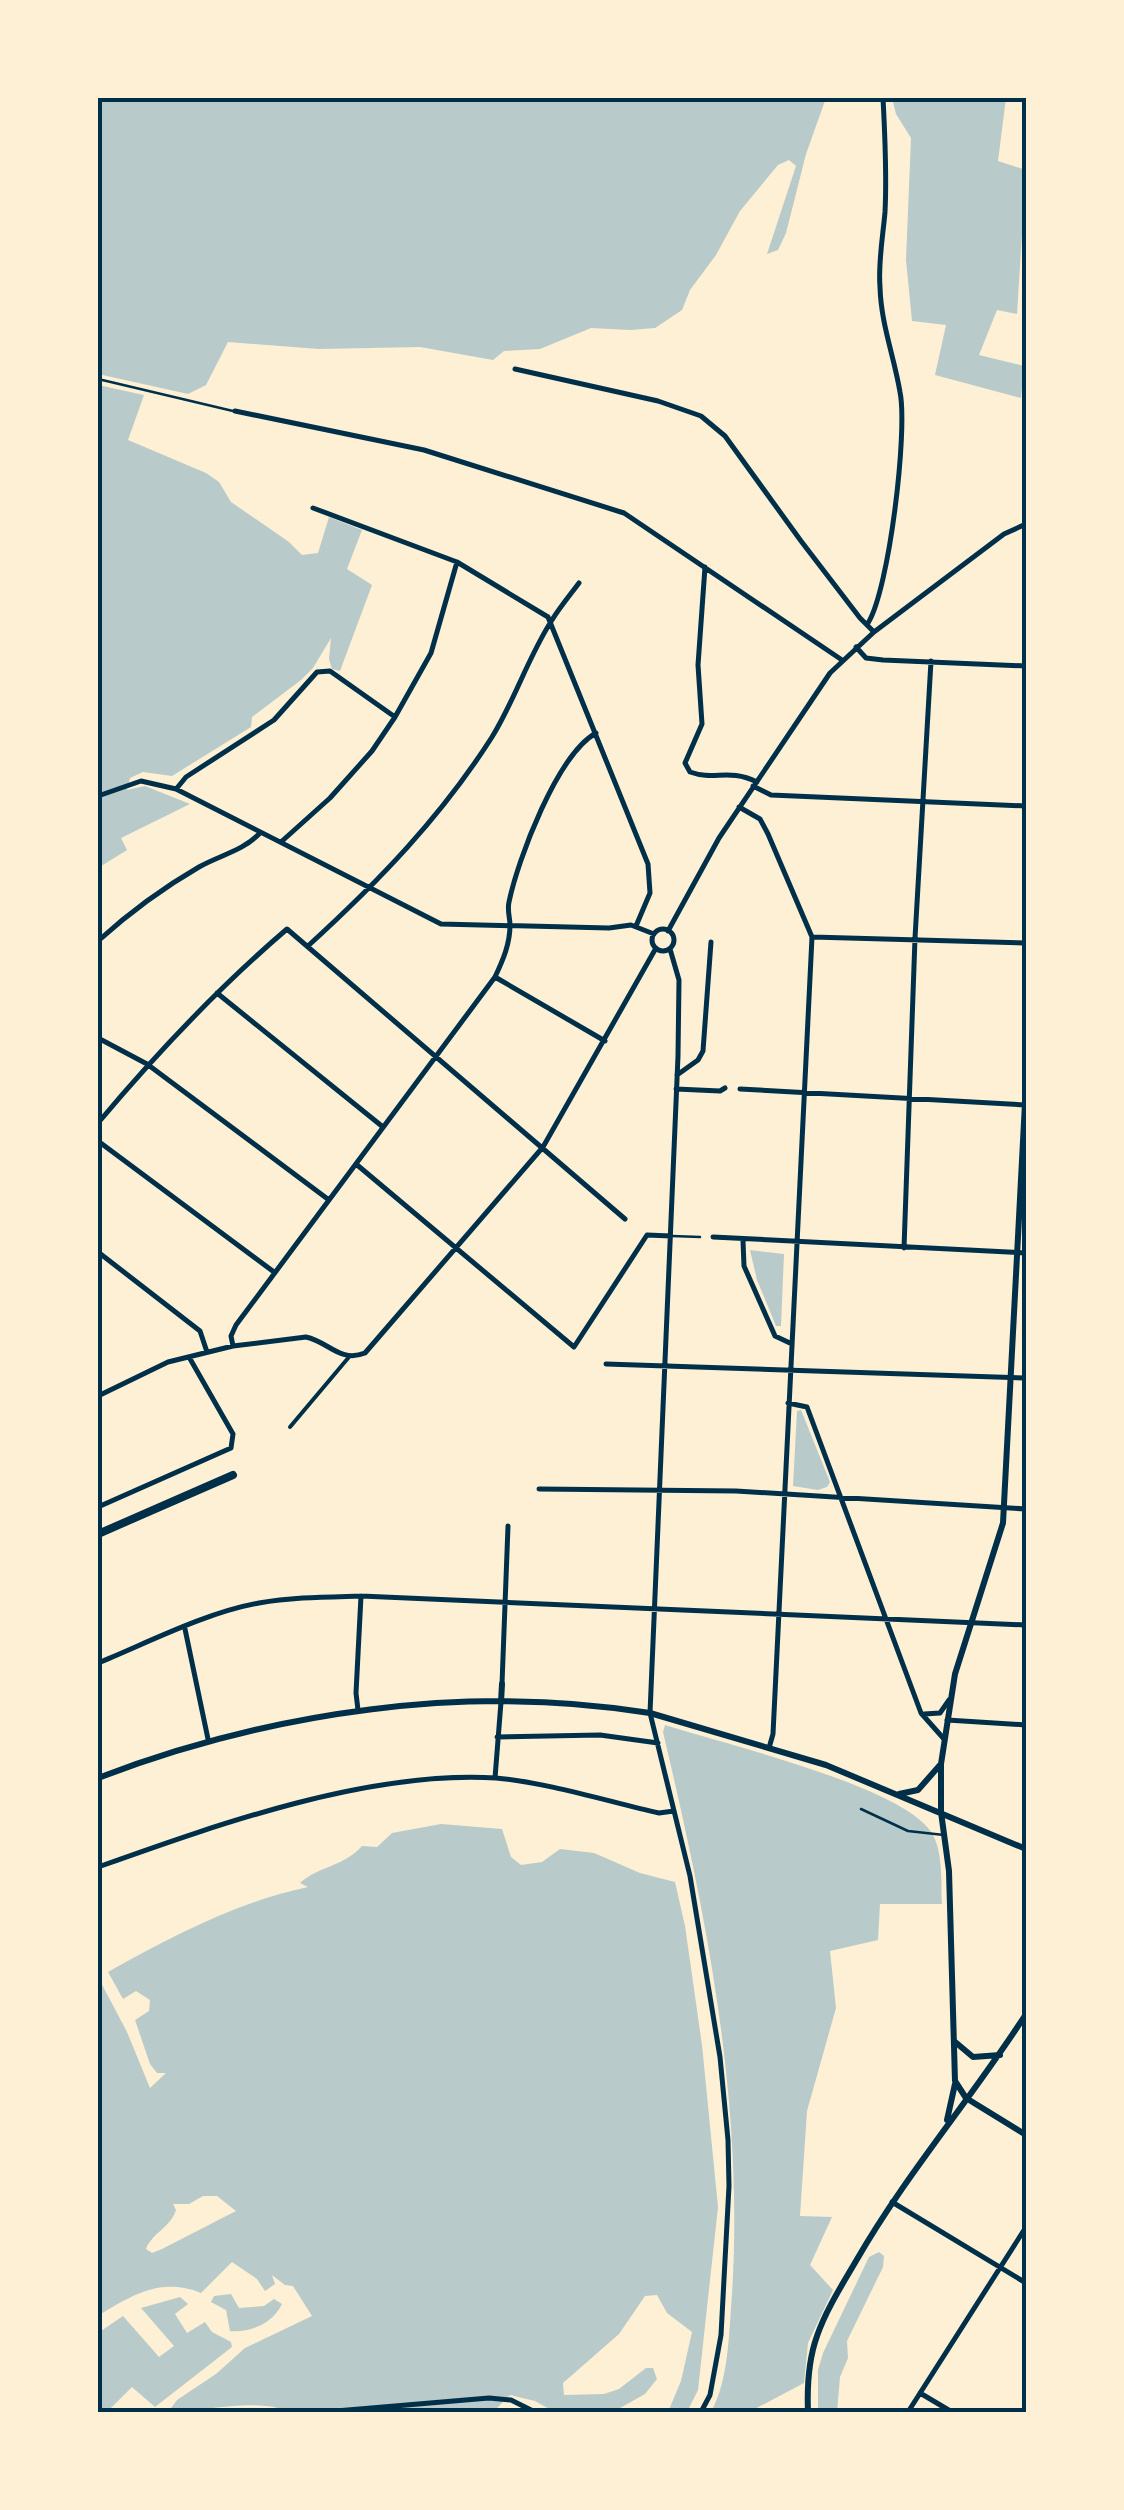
<svg xmlns="http://www.w3.org/2000/svg" width="1124" height="2510" viewBox="0 0 1124 2510" font-family="'Public Sans',sans-serif">
	<rect width="100%" height="100%" fill="#fdf0d5"/>
	<path fill="#b9caca" fill-rule="evenodd" d="M98,98H826L806,154L786,233L778,250L767,254L796,166L789,160L778,165L740,211L716,255L690,290L682,310L655,328L630,330L591,328L540,349L504,351L493,360L420,347L319,349L228,342L206,385L188,394L98,374Z
		M892,98H1006L998,161L1026,170L1017,314L997,310L979,355L1024,366L1021,398L935,375L946,325L912,321L906,260L911,138L896,114Z
		M98,385L144,395L128,440L206,473L219,482L231,502L289,542L302,555L318,553L329,517L362,530L347,569L372,585L340,671L332,669L329,659L331,638L313,668L301,680L252,717L251,727L172,776L143,772L130,778L127,790L145,786L190,804L121,838L127,850L98,868Z
		M750,1250L784,1254L781,1326H776L757,1280Z
		M801,1410L830,1482L827,1487L818,1490L793,1486L797,1411Z
		M665,1725C720,1743 908,1787 933,1835C943,1854 941,1883 942,1904H880L878,1940L830,1951L836,2008L807,2111L800,2216L832,2217L810,2265L833,2290L808,2343L804,2383L749,2412H711C729,2380 729,2331 732,2294C744,2102 707,1918 663,1732Z
		M441,1824L502,1829L511,1857L521,1865L542,1862L560,1849L594,1853L640,1873L675,1882L685,1926L702,2045L718,2207L698,2390L687,2412H668L681,2381L692,2332L667,2313L657,2295L645,2296L619,2334L563,2383L564,2395L604,2394L619,2389L646,2368H653L657,2379L645,2394L613,2412H555L535,2401L510,2395L496,2409L486,2412H287C262,2397 200,2412 168,2412L177,2400L216,2374L245,2348L312,2316L293,2286L285,2285L272,2275L275,2284L265,2291L257,2279L232,2262L201,2293C161,2277 132,2295 98,2316V1977L127,2032L150,2088L166,2073H157L150,2064L135,2020L149,2011L150,2000L136,1991L123,1999L108,1972C171,1937 237,1902 308,1887L300,1883C319,1866 343,1867 362,1846L377,1847L392,1833ZM203,2196H217L236,2211L162,2249L152,2253L146,2249C152,2233 171,2227 176,2210L173,2204H189Z
		M879,2252L884,2256L883,2267L847,2341L848,2358L840,2377L837,2412H818V2370L823,2353L869,2257Z
		M231,2294L239,2308L264,2306L274,2299L282,2304C273,2323 251,2333 230,2331L226,2310L211,2302L214,2296Z
		M180,2297L188,2304L175,2314L187,2333L205,2322L212,2332L231,2342L232,2347L155,2407L132,2387L107,2412H98V2333L123,2316L159,2357L174,2346L141,2308Z"/>
	<g fill="none" stroke-linecap="round" stroke-linejoin="round">
		<path stroke="#003049" stroke-width="2.5" d="M98,379L233,411
			M672,1236L700,1237
			M861,1809L908,1831L944,1835"/>
		<path stroke="#003049" stroke-width="4" d="M290,1427L349,1357"/>
		<path stroke="#003049" stroke-width="5" d="M515,369L658,401L701,416L725,436L801,541L860,618L874,632
			M235,411L424,450L624,513L842,660
			M313,508L457,562L548,617L648,864L650,893L636,926
			M705,567L698,665L702,724L685,763L690,772C715,781 728,768 757,782
			M868,623C889,590 908,431 900,392C894,356 881,324 880,287C878,262 883,236 885,212C887,173 885,136 883,98
			M856,647L866,658L883,660L1026,666
			M753,786L771,795L1026,806
			M177,788L186,777L274,720L317,672L330,671L395,717
			M98,796L141,781L176,789L441,924L609,928L631,925L654,934
			M739,807L760,819L768,834L812,937L773,1734L769,1748
			M281,842L330,798L372,751L395,717L431,653L457,562
			M652 940a11 11 0 1 1 22 0a11 11 0 1 1-22 0Z
			M668,931L719,838L830,673L874,632L1004,534L1026,524
			M812,937L1026,943
			M98,941C130,912 161,889 199,867C220,855 243,851 260,833
			M309,945C378,882 441,817 492,737C515,700 528,657 552,620C560,607 570,595 579,583
			M670,949L679,980L678,1056L650,1713L690,1876L720,2057L728,2140L729,2186L721,2335L710,2395L701,2412
			M495,977L605,1041
			M217,993L383,1127
			M98,1038L147,1064L329,1200
			M677,1075L698,1060L703,1051L711,942
			M676,1089L720,1091L725,1088
			M740,1089L1026,1105
			M98,1123C156,1054 218,988 287,929L625,1219
			M98,1141L274,1272
			M356,1164L574,1347L647,1235L671,1236
			M713,1237L1026,1253
			M743,1241L744,1266L775,1336L792,1344
			M904,1248L915,938L931,661
			M98,1252L200,1331L207,1352
			M233,1346L231,1336L236,1325L495,977C503,960 510,944 510,925C510,917 507,911 509,902C518,859 557,755 596,733
			M606,1364L1026,1378
			M98,1396L168,1362L233,1346L306,1337C329,1342 340,1363 365,1353L543,1147L656,948
			M788,1403L807,1407L921,1713L944,1739
			M539,1489L736,1491L1026,1509
			M98,1507L231,1448L233,1434L189,1357
			M185,1629L208,1739
			M98,1663C147,1643 207,1612 259,1603C293,1597 327,1597 361,1596L1026,1625
			M502,1684L508,1526
			M358,1710L356,1693L361,1596
			M924,1714L940,1713L949,1700
			M947,1720L1026,1725
			M497,1737L600,1735L658,1743
			M495,1778L501,1702
			M98,1867C216,1825 369,1770 496,1778C545,1782 610,1802 659,1813L674,1811
			M892,2202L1026,2283
			M920,2393L952,2412
			M324,2412L489,2398L511,2400L535,2412
			M908,2412L1026,2227"/>
		<path stroke="#003049" stroke-width="6" d="M1026,1084L1003,1523L955,1674L941,1764V1812L949,1871L955,2081L966,2098L1026,2135
			M501,1702L502,1684
			M98,1778C270,1712 467,1683 650,1713L826,1765L1026,1849
			M899,1794L918,1790L940,1765
			M954,2041L973,2057L1000,2055
			M947,2120L955,2084
			M808,2412C807,2387 808,2361 817,2336C826,2310 842,2285 856,2261C906,2174 972,2098 1026,2014"/>
		<path stroke="#003049" stroke-width="8" d="M98,1534L233,1475"/>
	</g>
	<rect width="1124" height="2510" fill="none" stroke="#fdf0d5" stroke-width="200"/>
	<rect x="100" y="100" width="924" height="2310" fill="none" stroke="#003049" stroke-width="4"/>
</svg>
